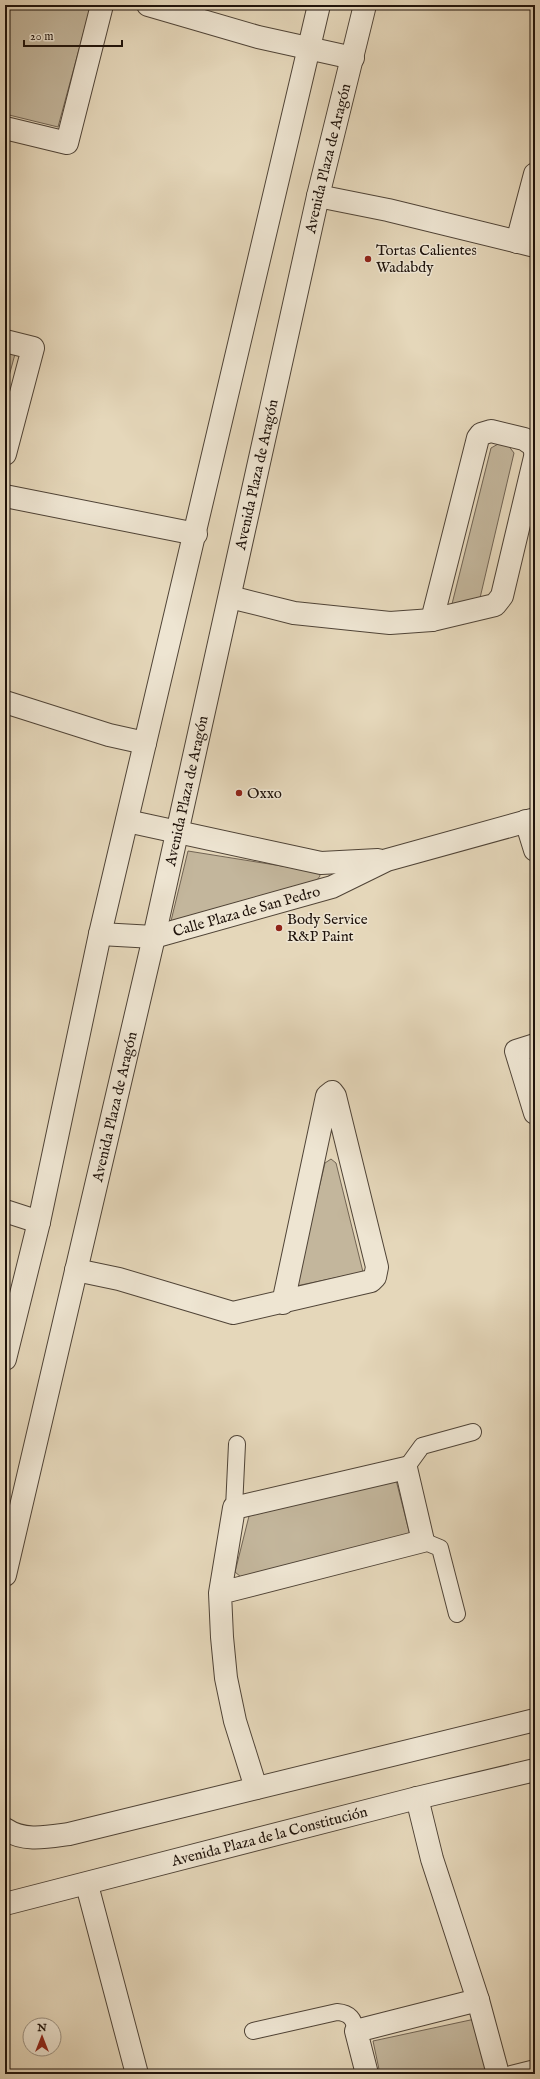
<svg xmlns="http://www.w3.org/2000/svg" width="540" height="2079" viewBox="0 0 540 2079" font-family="'IM FELL English',serif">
	<rect width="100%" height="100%" fill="#e5d7ba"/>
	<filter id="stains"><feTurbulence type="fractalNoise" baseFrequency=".005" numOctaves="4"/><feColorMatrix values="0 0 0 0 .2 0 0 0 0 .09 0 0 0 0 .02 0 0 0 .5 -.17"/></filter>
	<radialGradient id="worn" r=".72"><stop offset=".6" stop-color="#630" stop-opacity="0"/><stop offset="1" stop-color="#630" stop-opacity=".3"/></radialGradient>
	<path fill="#c3b69c" stroke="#716454" d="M7,5H91L58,127L5,114Z
		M5,351L15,354L5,391Z
		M500,443L508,445L514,453L480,598L452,604L491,448Z
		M188,851L319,872L320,876L317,880L171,921Z
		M331,1159L336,1163L363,1272L296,1286L325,1163Z
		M396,1480L410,1535L241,1577L235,1572L249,1516Z
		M475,2019L487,2074H380L373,2041Z"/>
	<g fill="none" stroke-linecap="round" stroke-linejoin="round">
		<g stroke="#504437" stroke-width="18">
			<path id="service" d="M406,1468L422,1446L473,1432
				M234,1508L237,1444
				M423,1541L440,1548L457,1614
				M253,2031L337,2012C350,2013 354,2019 356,2031
				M511,2074L535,2068"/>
		</g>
		<g stroke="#504437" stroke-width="24">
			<g id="minor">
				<path d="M148,5L258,37L353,58"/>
				<path d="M5,128L67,143L102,5"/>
				<path d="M318,196L388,210L535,246"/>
				<path d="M517,242L535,174"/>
				<path d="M5,341L33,348L5,454"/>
				<path d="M5,496L196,534"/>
				<path d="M230,597L294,613L390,623L432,620L495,605L502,596L535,457"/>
				<path d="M432,620L478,438L481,434L491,431L524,439L533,445L535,451"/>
				<path d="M5,702L109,735L145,743"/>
				<path d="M127,821L321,863L378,860"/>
				<path d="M526,821L535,850"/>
				<path id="s1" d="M100,934L154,937L332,887L387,860L535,819"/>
				<path d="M535,1045L516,1051L535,1113"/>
				<path d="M5,1211L39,1222"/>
				<path d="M76,1270L119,1279L233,1313L371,1281L375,1277L377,1267L335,1096L332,1092L327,1096L283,1303"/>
				<path d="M220,1593L423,1541L406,1468L234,1508L220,1593L222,1637L226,1678L235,1721L256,1788"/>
				<path d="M417,1798L432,1859L478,2000L498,2074"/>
				<path d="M87,1885L137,2074"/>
				<path d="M367,2074L356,2031L478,2000"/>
			</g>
		</g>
		<g stroke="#504437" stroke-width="24">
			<g id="tertiary">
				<path d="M5,1359L39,1222L100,934L319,5"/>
				<path id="s2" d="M5,1575L154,937L318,196L365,5"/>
				<path d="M5,1829C24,1842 47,1837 69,1834L535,1720"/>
				<path id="s3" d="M5,1904L417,1798L535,1770"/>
			</g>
		</g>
		<use href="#service" stroke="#eee5d2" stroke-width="16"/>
		<use href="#minor" stroke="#eee5d2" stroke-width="22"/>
		<use href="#tertiary" stroke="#eee5d2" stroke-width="22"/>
	</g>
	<g fill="#8f2418" stroke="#eee5d2" stroke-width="1.5">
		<circle cx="368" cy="259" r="4"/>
		<circle cx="239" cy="793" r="4"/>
		<circle cx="279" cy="928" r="4"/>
	</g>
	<g text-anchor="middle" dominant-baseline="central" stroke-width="3" stroke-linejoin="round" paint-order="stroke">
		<g font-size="15" fill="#1f130b" stroke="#eee5d2">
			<text stroke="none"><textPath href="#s2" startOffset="1453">Avenida Plaza de Aragón</textPath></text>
			<text stroke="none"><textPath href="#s2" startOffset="1129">Avenida Plaza de Aragón</textPath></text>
			<text stroke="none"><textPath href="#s2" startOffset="805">Avenida Plaza de Aragón</textPath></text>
			<text stroke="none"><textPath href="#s1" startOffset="150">Calle Plaza de San Pedro</textPath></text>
			<text stroke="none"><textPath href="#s2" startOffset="481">Avenida Plaza de Aragón</textPath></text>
			<text stroke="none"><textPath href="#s3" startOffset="273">Avenida Plaza de la Constitución</textPath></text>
		</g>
		<g font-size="15" fill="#1f130b" stroke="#eee5d2" text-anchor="start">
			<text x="376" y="250">Tortas Calientes<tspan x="376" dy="17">Wadabdy</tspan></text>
			<text x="247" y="793">Oxxo</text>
			<text x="287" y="919">Body Service<tspan x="287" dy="17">R&amp;P Paint</tspan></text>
		</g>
	</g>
	<rect width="540" height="2079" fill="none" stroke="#e5d7ba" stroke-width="20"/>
	<rect x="6" y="6" width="528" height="2067" fill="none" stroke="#1f130b" stroke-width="2"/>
	<rect x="10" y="10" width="520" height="2059" fill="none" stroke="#1f130b"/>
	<g transform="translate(42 2037)"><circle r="19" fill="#eee5d2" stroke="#9b9182"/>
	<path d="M0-3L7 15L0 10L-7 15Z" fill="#8f2418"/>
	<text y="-6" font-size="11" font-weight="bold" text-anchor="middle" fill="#1f130b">N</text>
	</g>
	<path d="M24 40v6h98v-6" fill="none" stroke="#1f130b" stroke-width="2"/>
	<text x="30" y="40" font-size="12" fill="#1f130b" stroke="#eee5d2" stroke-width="3" paint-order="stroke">20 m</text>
	<rect width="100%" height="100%" filter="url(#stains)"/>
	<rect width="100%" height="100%" fill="url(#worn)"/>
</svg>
